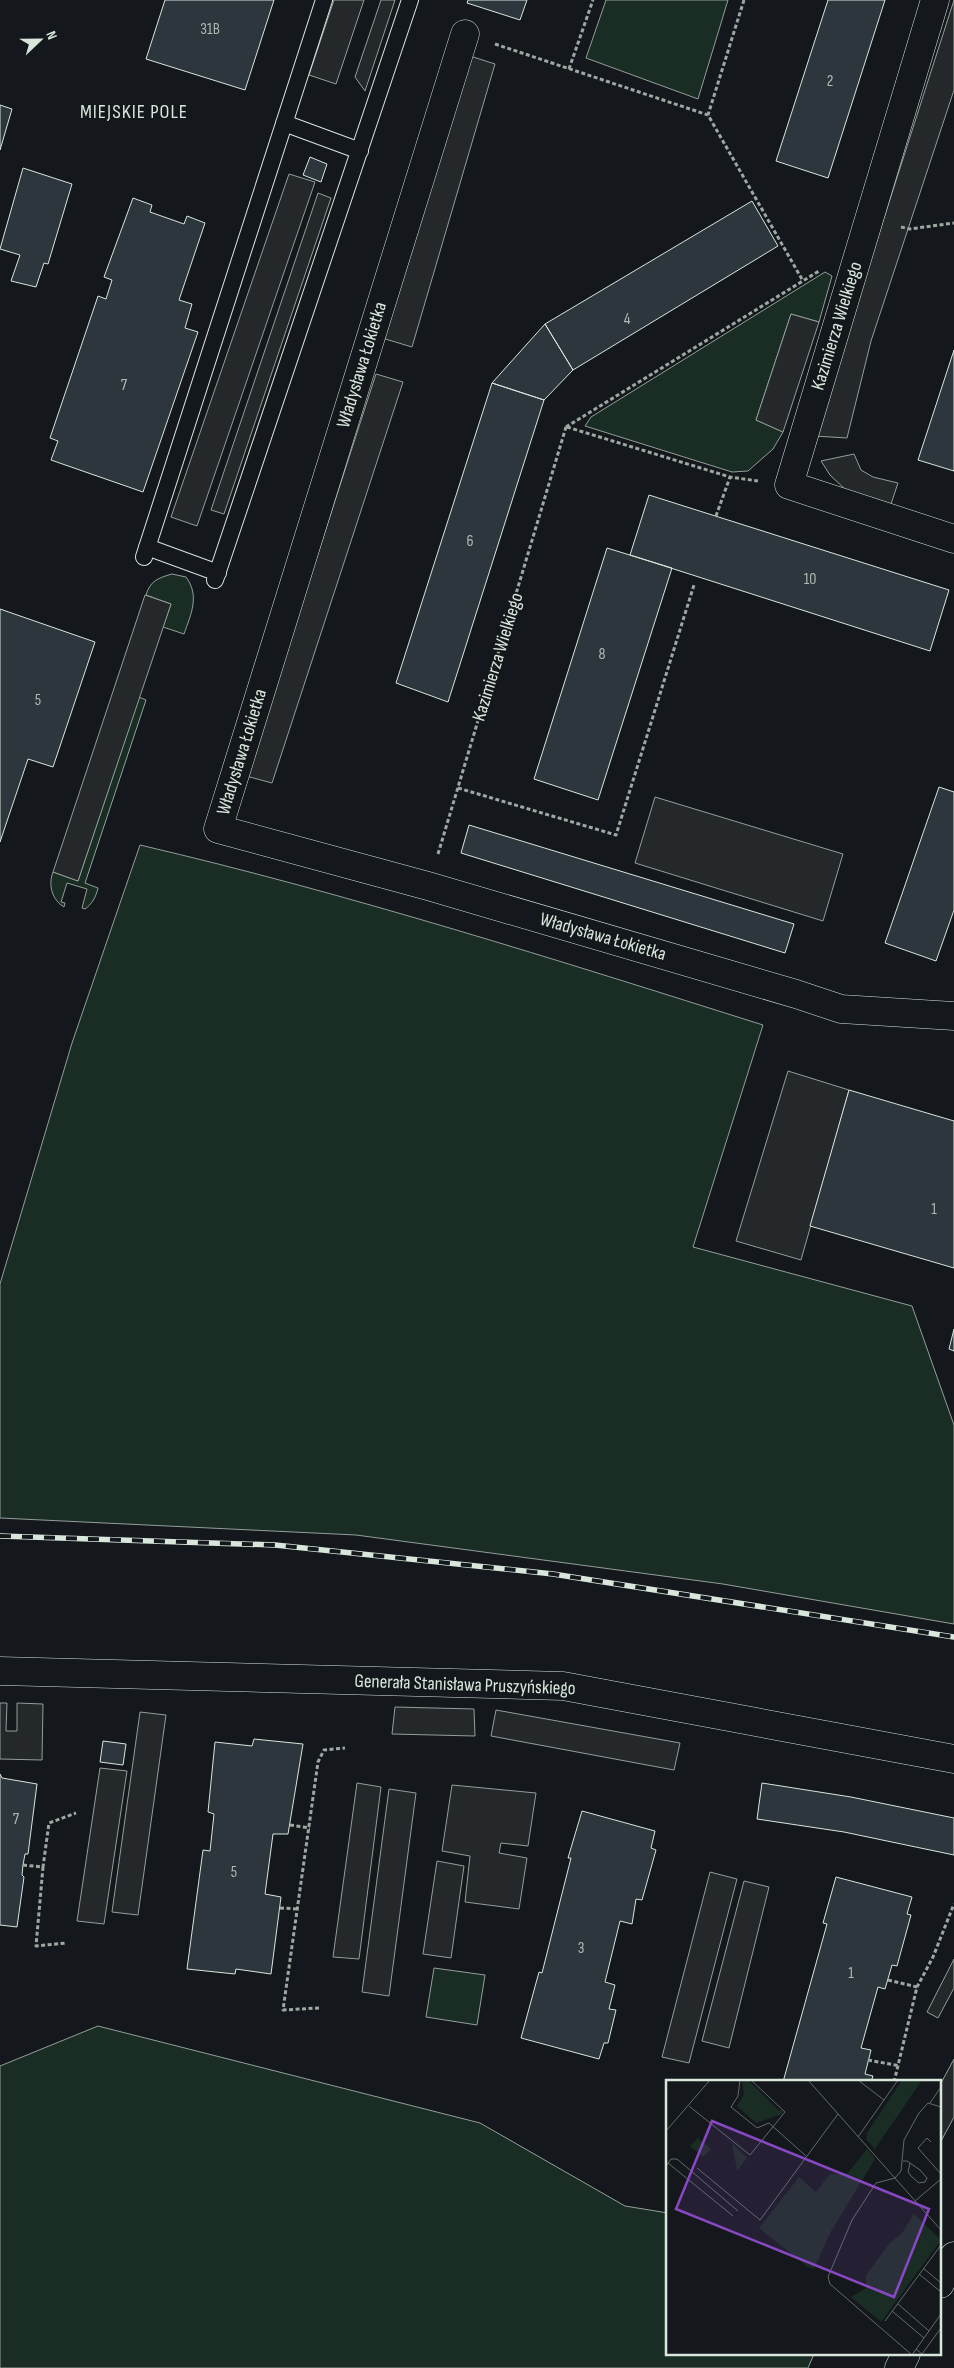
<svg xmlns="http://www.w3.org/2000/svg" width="954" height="2368" viewBox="0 0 954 2368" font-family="'Sofia Sans Condensed',sans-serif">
	<rect width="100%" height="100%" fill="#14181c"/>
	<path fill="#1a2d24" stroke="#939e99" d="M606,0H728L698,99L586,58Z
		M825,272L832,276L819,322L791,314L756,420L783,432L773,449L748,471L732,472L585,426L591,417Z
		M172,574L186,577C200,596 191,614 184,634L163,627L171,604L146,595C150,581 158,578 172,574Z
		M139,697L146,700L85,883L98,888C96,897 92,904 85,909L82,908L87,889L67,883L61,902L65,903L64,907C52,900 48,885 53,872L78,881Z
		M140,845C350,894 557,960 763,1025L693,1247L912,1306L954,1425V1624L723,1584L356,1535L0,1518V1284L72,1043Z
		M434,1968L485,1975L477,2025L426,2017Z
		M98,2026L480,2123L625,2206L668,2213V2354H814L808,2368H0V2066Z"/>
	<path fill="#24282b" stroke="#939e99" d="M334,0H364L336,84L309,75Z
		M381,0H395L365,91L355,77Z
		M954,0V90L871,341L847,438L814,436Z
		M467,55L495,64L412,347L382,338Z
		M289,174L315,182L197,526L171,517Z
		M318,193L331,198L224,514L211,510Z
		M791,314L819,322L783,432L756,420Z
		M376,374L403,382L272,783L246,776Z
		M854,454L861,470L873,477L898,483L889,510L848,492L830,475L821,461Z
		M145,595L171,604L78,881L53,872Z
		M655,797L843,854L823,921L635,863Z
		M788,1071L849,1090L801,1260L736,1241Z
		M0,1703H7L6,1731H17V1703L43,1704L42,1760L0,1759Z
		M395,1707L474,1709L475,1736L392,1734Z
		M496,1710L680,1743L674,1770L491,1736Z
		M140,1712L166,1715L138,1915L112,1912Z
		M100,1768L127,1771L104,1924L77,1921Z
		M357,1783L381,1787L359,1959L333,1957Z
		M452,1785L536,1793L528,1846L501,1843L499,1853L527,1858L519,1909L465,1902L470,1856L442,1851Z
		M389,1789L416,1793L389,1996L362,1992Z
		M437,1861L464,1866L451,1958L423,1954Z
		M710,1872L737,1879L689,2063L662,2057Z
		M744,1881L769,1887L729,2048L702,2041Z
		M954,1959V1988L938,2018L927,2012Z
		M954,2059V2117L940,2143V2085Z"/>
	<path fill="#2c363c" stroke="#d8e6dc" d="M165,0H274L245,90L146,59Z
		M468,0H527L520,20L467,3Z
		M828,0H885L828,178L776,161Z
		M0,105L12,109L0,150Z
		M310,157L327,164L321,182L303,175Z
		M23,168L72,184L48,264L44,263L36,287L11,281L20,255L0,249Z
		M133,198L152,205L150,212L184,224L187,216L205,223L179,300L192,304L185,328L198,332L143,492L51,460L58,441L50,438L98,296L106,299L112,280L104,277Z
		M752,201L778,246L573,370L545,324Z
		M545,324L573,370L544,400L492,383Z
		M954,350V471L918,460Z
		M492,383L544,400L448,702L396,683Z
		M649,495L949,590L930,651L630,555Z
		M607,548L672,568L598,800L534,779Z
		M0,609L95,642L53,767L28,759L0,842Z
		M939,787L954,792V910L936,961L885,943Z
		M469,825L794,924L785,953L461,853Z
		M849,1090L954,1121V1268L810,1226Z
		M954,1329V1351L949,1349Z
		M254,1739L303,1744L288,1834H273L265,1894L281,1897L271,1974L236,1969L235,1974L187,1969L203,1850L210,1851L214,1814L208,1812L215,1742L252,1746Z
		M103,1741L126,1744L123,1765L100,1762Z
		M0,1774L2,1778L37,1784L28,1854H25L23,1865L22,1875L24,1877L17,1927L0,1925Z
		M762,1783L851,1797L954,1818V1855L844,1832L757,1819Z
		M582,1811L655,1831L651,1848L656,1850L642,1900L636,1899L632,1924L620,1921L605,1982L615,1985L609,2009L616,2010L608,2043H604L599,2059L521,2038L539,1972L542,1973L571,1858H568Z
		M836,1877L912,1897L907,1914L911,1915L897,1966L892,1965L885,1989L878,1987L861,2048L871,2050L865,2074L873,2076L871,2082H783L827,1924L823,1923Z"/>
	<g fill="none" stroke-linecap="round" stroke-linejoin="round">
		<g stroke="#d8e6dc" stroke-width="18">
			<path id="service" d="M284,123L360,151
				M147,547L218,573
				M144,557L324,0
				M215,580L410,0"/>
		</g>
		<g stroke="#d8e6dc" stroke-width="29">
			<path id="minor" d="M935,0L789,485L954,539
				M465,34L218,829L428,886L796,994L841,1009L954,1016
				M0,1671L563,1686L954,1759"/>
		</g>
		<g stroke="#d8e6dc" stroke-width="29">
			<path id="tertiary" d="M940,2284L954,2256
				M899,2368L906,2354"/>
		</g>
		<path stroke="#9da8a2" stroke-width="3" stroke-dasharray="4 2.5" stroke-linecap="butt" d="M744,0L708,115L803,281
			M495,44L708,115
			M569,69L593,0
			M901,227L910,229L954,223
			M566,427L819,271
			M567,427L730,477L758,481
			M716,516L730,477
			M458,788L616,835L694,585
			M438,854L566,427
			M290,1825L310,1828
			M23,1865L43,1867L49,1823L76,1813
			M43,1867L36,1946L66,1943
			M280,1908L298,1909
			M888,1980L917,1987
			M319,2008L283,2010L318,1762L324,1750L345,1748
			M868,2060L900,2066
			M894,2082L917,1987L933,1957L954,1904"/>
		<use href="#service" stroke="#14181c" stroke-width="16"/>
		<use href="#minor" stroke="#14181c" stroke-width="28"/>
		<use href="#tertiary" stroke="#14181c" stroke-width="28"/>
		<g stroke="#d8e6dc" stroke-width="5.5">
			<path id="rail" d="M0,1536L275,1545L553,1574L954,1637"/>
		</g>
		<use href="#rail" stroke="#14181c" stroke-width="4" stroke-dasharray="11" stroke-linecap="butt"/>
	</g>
	<g text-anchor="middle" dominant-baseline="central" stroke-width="4" stroke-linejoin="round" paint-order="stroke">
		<g font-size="16" fill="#adbab4">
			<text x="210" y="29">31B</text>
			<text x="830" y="81">2</text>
			<text x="627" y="319">4</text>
			<text x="124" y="385">7</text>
			<text x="470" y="541">6</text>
			<text x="810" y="579">10</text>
			<text x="602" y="654">8</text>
			<text x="38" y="700">5</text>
			<text x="934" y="1209">1</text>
			<text x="16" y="1819">7</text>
			<text x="234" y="1872">5</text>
			<text x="581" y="1948">3</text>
			<text x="851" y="1973">1</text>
		</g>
		<g font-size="19" fill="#d8e6dc" stroke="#14181c">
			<text transform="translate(837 326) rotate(-73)">Kazimierza Wielkiego</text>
			<text transform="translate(362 365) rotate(-73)">Władysława Łokietka</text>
			<text transform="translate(498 657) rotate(-73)">Kazimierza Wielkiego</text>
			<text transform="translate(242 752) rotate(-73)">Władysława Łokietka</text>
			<text transform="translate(603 937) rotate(16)">Władysława Łokietka</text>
			<text transform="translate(465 1685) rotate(2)">Generała Stanisława Pruszyńskiego</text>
		</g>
		<g font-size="20" letter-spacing="1" fill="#d8e6dc" stroke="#14181c">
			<text x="134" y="112">MIEJSKIE POLE</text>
		</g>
	</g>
	<g transform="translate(666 2080)">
		<rect width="275" height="275" fill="#14181c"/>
		<path d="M82,0L113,31L117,30L116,34L90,43L71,26L78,14L76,2ZM236,0H256L209,69L200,59L201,53ZM32,58L45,69L37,77L24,66ZM66,63L81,78L71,91V90ZM201,69L209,79L164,153L148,189L142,187L93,148L133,97L150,112L164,94H181ZM248,134L275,160L215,242L185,217L200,208V195L223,164L236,153Z" fill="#1a2d24"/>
		<path fill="none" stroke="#626a69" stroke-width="1" d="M74,0L72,16L65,27L91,48L103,43L140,76M142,0L275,150M192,0L218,20M264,23L275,7M23,26L84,75L119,32L85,0M0,51L44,0M192,57L232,0M265,62L261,58L252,68L275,94M237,81H241L254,90L261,98L259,102L253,103L245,96L242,92L244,83M2,83L67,136M0,86L5,79H11L72,131M31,88L94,140L172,34M249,121L275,99M257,188L275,203M253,194L275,212M232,224L263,251M226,231L258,258M219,241L275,165M250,269L256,274L275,248M246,275L164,204L162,197L186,140L210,103L229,98L235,91L238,60L253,33L262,23L275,27M246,275L275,234"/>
		<path fill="#8948c3" fill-opacity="0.15" stroke="#8948c3" stroke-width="2.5" d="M46,41L263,129L228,217L10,129Z"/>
		<rect width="275" height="275" fill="none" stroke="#d8e6dc" stroke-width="2.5"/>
	</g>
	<g transform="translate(40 40) rotate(68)" stroke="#14181c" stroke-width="4" paint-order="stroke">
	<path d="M0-4L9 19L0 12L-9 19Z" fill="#d8e6dc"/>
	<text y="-8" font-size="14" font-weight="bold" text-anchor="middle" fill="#d8e6dc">N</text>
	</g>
</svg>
